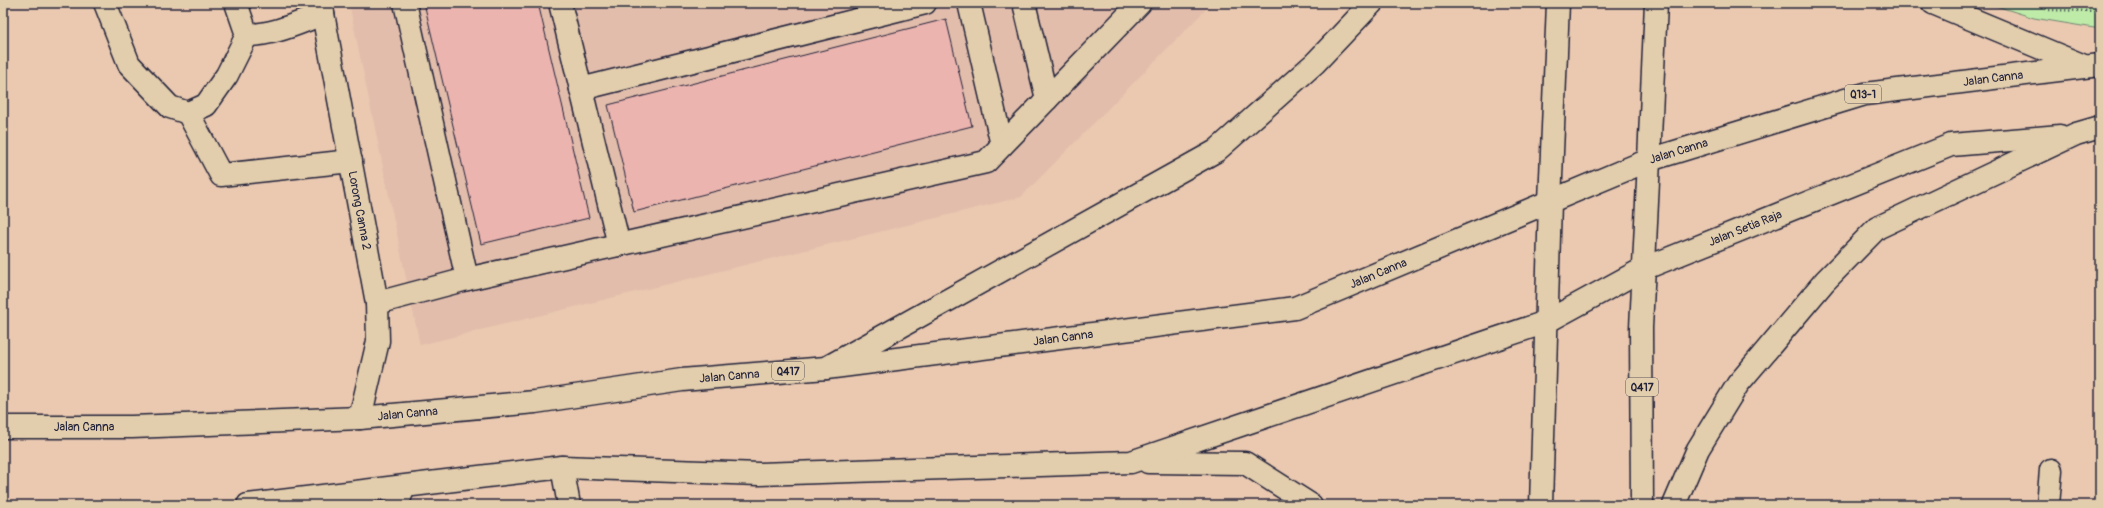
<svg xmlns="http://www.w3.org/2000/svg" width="2103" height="508" viewBox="0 0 2103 508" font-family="Pangolin,sans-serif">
	<rect width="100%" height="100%" fill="#eac9b0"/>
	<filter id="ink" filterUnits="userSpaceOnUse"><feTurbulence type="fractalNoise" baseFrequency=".025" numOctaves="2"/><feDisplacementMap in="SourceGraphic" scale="8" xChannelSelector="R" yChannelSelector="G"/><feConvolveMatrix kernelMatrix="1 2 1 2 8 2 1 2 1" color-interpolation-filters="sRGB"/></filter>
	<g filter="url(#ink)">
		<path fill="#e2bdab" d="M349,3H1212L1021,197L420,345Z
			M607,502L610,505H535L536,504Z"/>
		<path fill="#beeba8" stroke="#708672" d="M1987,3H2100V29L2034,18Z"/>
		<path fill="#ebb4af" stroke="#22223b" d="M424,3H538L589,218L481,244Z
			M946,19L972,126L634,212L608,105Z"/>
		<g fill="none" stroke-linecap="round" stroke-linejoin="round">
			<g stroke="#22223b" stroke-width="25">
				<g id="minor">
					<path d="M105,3L129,64L170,107L188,113L206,105L227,75L247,35L236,3"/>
					<path id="s1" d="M321,3L377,303L378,341L360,418"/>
					<path d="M405,3L467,279"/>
					<path d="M560,3L619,245"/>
					<path d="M969,3L1002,145"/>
					<path d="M1024,3L1047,99"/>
					<path d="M247,35C274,35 298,23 323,14"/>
					<path d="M581,89L925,3"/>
					<path d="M188,113L221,175L351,161"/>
					<path d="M377,303L467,279L986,162L1140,3"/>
					<path d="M562,467L569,505"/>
					<path d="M397,505L404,487"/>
					<path d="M2048,505L2051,470"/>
				</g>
			</g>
			<g stroke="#22223b" stroke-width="25">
				<g id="major">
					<path id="s2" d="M1656,3L1649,160L1865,94L2100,65"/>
					<path d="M1933,3L2084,66"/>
					<path d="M1550,202L1558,3"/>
					<path id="s3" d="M1643,269L1951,145L2060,136"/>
					<path d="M826,368L1216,151L1315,63L1372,3"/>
					<path d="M1674,505L1698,449L1738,384L1825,281L1877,228L2076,134L2100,127"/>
				</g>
			</g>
			<g stroke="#22223b" stroke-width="25">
				<g id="highway">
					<path id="s4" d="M3,427H132L360,418L535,402L682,380L826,368L1295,308L1649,160L1641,328L1642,505"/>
					<path d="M1148,462L1245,463L1311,505"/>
					<path d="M248,505L562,467L759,474L1131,462L1546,322L1643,269"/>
					<path d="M1541,505L1550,202"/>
				</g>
			</g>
			<path stroke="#22223b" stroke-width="2.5" stroke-dasharray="1 3" stroke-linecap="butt" d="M2035,3L2048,10L2100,11"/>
			<use href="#minor" stroke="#e2cdac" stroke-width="22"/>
			<use href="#major" stroke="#e2cdac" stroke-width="22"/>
			<use href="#highway" stroke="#e2cdac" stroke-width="22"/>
		</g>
	</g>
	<g text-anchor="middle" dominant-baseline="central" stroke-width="3.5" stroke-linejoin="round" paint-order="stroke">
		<g fill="#e2cdac" stroke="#5c555d" stroke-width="1">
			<rect x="1845" y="85" width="36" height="18" rx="3"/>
			<rect x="772" y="362" width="32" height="18" rx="3"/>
			<rect x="1626" y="378" width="32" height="18" rx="3"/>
		</g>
		<g font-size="11" font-weight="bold" fill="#22223b">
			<text x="1863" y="94">Q13-1</text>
			<text x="788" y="371">Q417</text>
			<text x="1642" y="387">Q417</text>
		</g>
		<g font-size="12" fill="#22223b" stroke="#e2cdac">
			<text stroke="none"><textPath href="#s2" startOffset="512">Jalan Canna</textPath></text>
			<text stroke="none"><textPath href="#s2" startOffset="188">Jalan Canna</textPath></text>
			<text stroke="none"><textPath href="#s1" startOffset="211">Lorong Canna 2</textPath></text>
			<text stroke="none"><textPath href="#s3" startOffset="110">Jalan Setia Raja</textPath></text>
			<text stroke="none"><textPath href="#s4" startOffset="1389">Jalan Canna</textPath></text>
			<text stroke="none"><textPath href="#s4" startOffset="1065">Jalan Canna</textPath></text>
			<text stroke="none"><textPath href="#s4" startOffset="729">Jalan Canna</textPath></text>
			<text stroke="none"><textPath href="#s4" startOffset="405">Jalan Canna</textPath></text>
			<text stroke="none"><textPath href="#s4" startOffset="81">Jalan Canna</textPath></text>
		</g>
	</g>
	<rect width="2103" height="508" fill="none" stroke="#e2cdac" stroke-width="16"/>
	<rect x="8" y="8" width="2087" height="492" fill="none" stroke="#22223b" stroke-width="1.5" filter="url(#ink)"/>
</svg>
